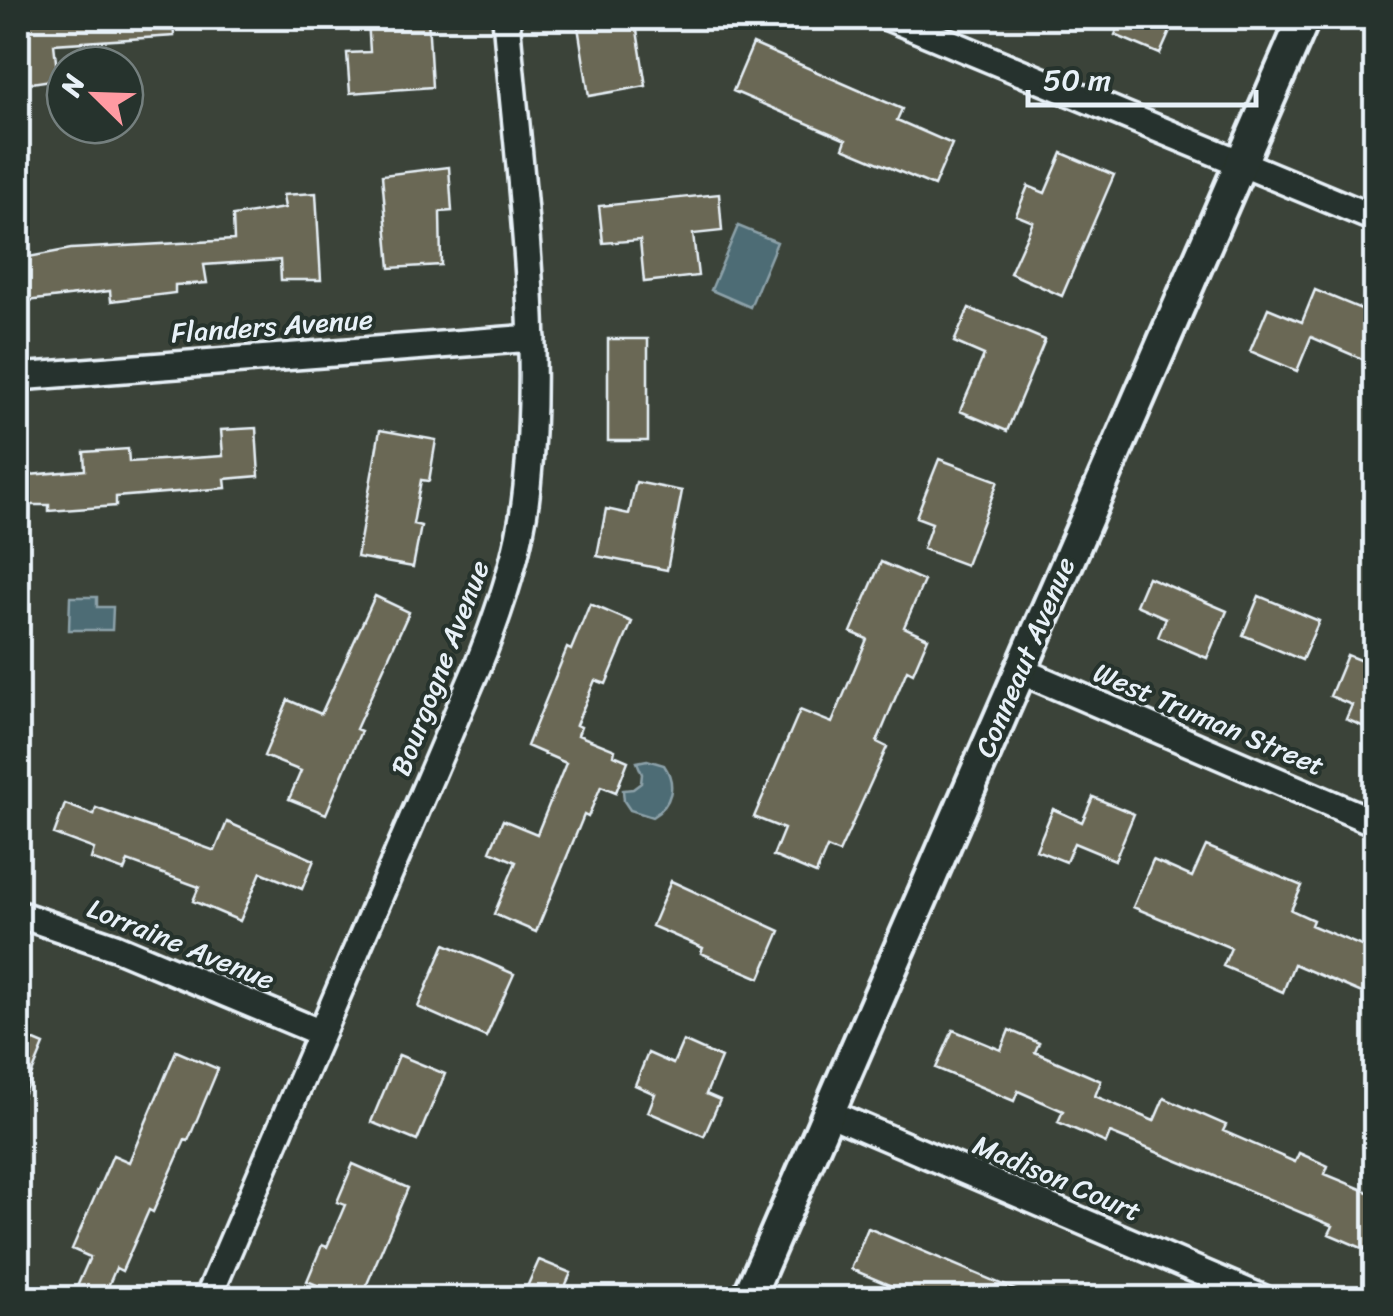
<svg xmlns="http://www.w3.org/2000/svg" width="1393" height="1316" viewBox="0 0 1393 1316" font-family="Sriracha,sans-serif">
	<rect width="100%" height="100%" fill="#3b4339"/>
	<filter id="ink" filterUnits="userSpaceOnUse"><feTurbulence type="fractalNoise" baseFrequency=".01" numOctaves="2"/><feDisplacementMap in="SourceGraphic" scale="20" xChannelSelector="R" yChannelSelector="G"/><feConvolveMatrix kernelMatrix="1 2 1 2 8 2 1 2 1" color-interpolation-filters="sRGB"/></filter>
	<g filter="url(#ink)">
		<path fill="#4e6c74" stroke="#8ca1a9" stroke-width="2.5" d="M738,226L777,242L750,307L711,290Z
			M70,597H97V607H113L112,630H69Z
			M647,760L664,765C677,784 672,805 652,817L630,810L624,801L623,790L633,789L641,783L642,774L637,762Z"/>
		<path fill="#6b6854" stroke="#e8f1f8" stroke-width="2.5" d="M18,18H173L174,36L54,44L58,79L18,85Z
			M368,18H428L432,87L350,93L347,53L370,52Z
			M592,18H635L646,86L589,96L577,20Z
			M1122,18H1176L1160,54L1115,35Z
			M753,44L902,109L897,120L952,144L934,186L843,148L846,140L733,91Z
			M1062,153L1114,175L1062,296L1010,273L1033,222L1016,215L1028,186L1045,193Z
			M449,167L452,211L440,212L441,265L390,268L382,175Z
			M316,193L321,280H281L280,260L204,265L207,283L175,285V293L111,301L110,291L18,302V259L71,249L234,240L233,216L285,208L283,195Z
			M719,194L722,231L693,234L698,276L644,282L640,240L603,243L599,206Z
			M1315,290L1376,315V365L1311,337L1297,371L1250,351L1268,308L1302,322Z
			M969,308L1045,340L1007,431L960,411L984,355L954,342Z
			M608,339H648V441H608Z
			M256,428L259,476L225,479L226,488L116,497V506L49,511V505H18V476L85,470L84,452L128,449L129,462L223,456L221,430Z
			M380,430L436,440L429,481L421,480L413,524L421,526L413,567L357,557Z
			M939,459L998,481L966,565L923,549L932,523L916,517Z
			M636,482L682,491L667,570L597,556L606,509L629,514Z
			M881,562L924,581L904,627L928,638L913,673L907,670L877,742L887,747L839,853L827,848L816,874L773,856L784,829L754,817L800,710L832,723L867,639L851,632Z
			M1148,577L1227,611L1207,658L1158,637L1166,618L1136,605Z
			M375,596L409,612L356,729L361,731L326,814L289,799L301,771L264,756L288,700L321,714Z
			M1259,596L1319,621L1302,660L1243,635Z
			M590,604L632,622L606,684L595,680L576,725L581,727L578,735L615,750L614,755L628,761L616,792L601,786L588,817L584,815L536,932L494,914L516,862L490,851L503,820L537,834L566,763L527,746L567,648L571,650Z
			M1376,649V732L1346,719L1352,705L1330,696L1347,655L1369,664Z
			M1093,797L1134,814L1115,860L1074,843L1066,862L1036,850L1053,809L1082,822Z
			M65,804L94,815L96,808L215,851L227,822L314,860L302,889L261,872L240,921L193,901L199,887L128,861L124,871L91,859L94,849L54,834Z
			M1206,846L1302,886L1291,910L1313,920L1311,925L1376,952V999L1294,964L1283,992L1223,966L1231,948L1133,907L1153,860L1192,877Z
			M671,881L780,931L760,978L701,953L703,948L652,926Z
			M445,944L514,974L486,1037L418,1007Z
			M953,1030L1001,1050L1009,1030L1039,1043L1035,1052L1101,1081L1095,1096L1154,1121L1164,1098L1226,1125L1223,1131L1295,1162L1299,1153L1328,1166L1325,1174L1376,1195V1254L1329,1234L1333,1226L1205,1172L1110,1133L1106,1143L1058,1122L1063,1111L1018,1091L1014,1101L936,1068Z
			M18,1034L44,1045L18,1107Z
			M683,1041L721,1058L706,1094L720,1100L704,1136L648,1112L655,1094L635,1085L648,1053L673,1064Z
			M176,1051L218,1069L188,1141L185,1140L153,1212L149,1210L122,1271L116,1268L103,1298H72L90,1257L72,1249L113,1155L129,1162Z
			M399,1055L445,1074L417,1141L371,1122Z
			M353,1164L408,1188L361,1298H349L307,1281L322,1245L327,1247L345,1205L337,1202Z
			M868,1228L1034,1298H920L851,1269Z
			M539,1260L571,1273L560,1298H522Z"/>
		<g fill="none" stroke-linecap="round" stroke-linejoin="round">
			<g stroke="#e8f1f8" stroke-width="32">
				<path id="minor" d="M890,18L1376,219
					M18,377L532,338
					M1019,670L1376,823
					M18,914L115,947L321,1033
					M829,1113L1262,1298
					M208,1298L479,663C501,607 521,548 527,487C543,332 519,173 506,18"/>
			</g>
			<g stroke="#e8f1f8" stroke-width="38">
				<path id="tertiary" d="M748,1298L1304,18"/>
			</g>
			<use href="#minor" stroke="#26332d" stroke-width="25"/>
			<use href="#tertiary" stroke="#26332d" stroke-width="30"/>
		</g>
	</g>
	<g text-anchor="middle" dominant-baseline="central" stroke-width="8" stroke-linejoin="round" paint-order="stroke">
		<g font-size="28" fill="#e8f1f8" stroke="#26332d">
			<text transform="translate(272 326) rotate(-4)">Flanders Avenue</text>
			<text transform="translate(1025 657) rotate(-67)">Conneaut Avenue</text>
			<text transform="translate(440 668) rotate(-69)">Bourgogne Avenue</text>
			<text transform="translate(1209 719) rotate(23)">West Truman Street</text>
			<text transform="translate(181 944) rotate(22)">Lorraine Avenue</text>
			<text transform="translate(1057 1178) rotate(23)">Madison Court</text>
		</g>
	</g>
	<rect width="1393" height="1316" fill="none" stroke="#26332d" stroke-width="60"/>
	<rect x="30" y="30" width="1333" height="1256" fill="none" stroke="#e8f1f8" stroke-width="4" filter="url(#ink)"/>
	<g transform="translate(95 95) rotate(293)"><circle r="48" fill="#26332d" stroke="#747f7e" stroke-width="2.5"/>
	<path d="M0-8L18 38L0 25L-18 38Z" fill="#ff9aa2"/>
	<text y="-15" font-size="28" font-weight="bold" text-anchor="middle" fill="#e8f1f8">N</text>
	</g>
	<path d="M1028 90v15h228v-15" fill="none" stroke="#e8f1f8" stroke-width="5"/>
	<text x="1043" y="90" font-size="30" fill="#e8f1f8" stroke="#26332d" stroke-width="8" paint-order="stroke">50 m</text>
</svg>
